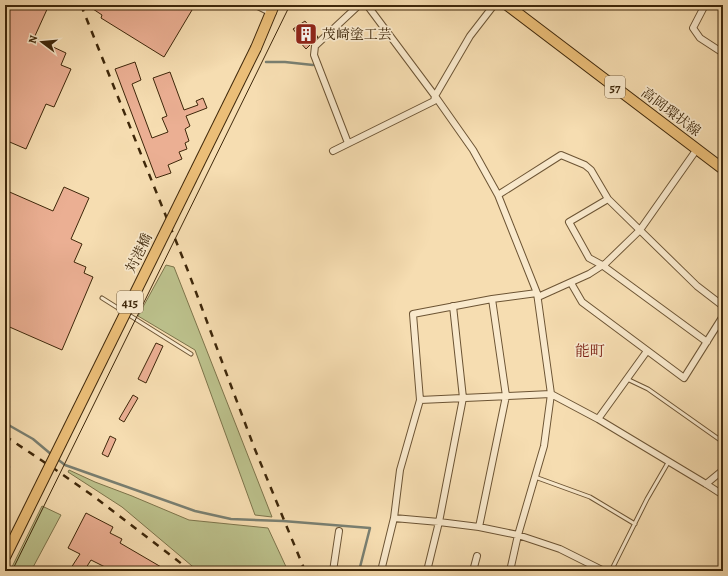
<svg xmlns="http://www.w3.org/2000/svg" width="728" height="576" viewBox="0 0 728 576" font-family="Alegreya,'Noto Serif JP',serif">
	<rect width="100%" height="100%" fill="#f6ddb1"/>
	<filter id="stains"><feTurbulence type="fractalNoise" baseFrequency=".005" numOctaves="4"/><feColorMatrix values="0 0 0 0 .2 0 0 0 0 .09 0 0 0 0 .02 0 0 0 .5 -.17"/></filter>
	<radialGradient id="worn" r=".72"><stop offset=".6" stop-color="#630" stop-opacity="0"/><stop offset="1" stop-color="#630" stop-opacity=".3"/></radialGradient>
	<path fill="#bcc18c" stroke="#7d744b" d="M166,265L174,267L272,517L255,515L195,350L138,316Z
		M69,470L95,482L132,496L189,520L268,528L288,571H198L122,507L68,472Z
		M42,506L61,515L31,571H10Z"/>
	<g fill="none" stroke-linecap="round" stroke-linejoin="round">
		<path stroke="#797f71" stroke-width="2.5" d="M266,62H285L313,65
			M5,423L33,439L52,455
			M5,457L9,467L5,477
			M56,458L65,465L195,511L231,519L283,521L370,528L359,571"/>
	</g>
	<path fill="#ebaf93" stroke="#3e270a" d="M5,5H49L34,38L66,53L61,65L71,69L54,107L46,104L26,149L5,140Z
		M87,5H195L164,57L101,18L102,15Z
		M305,21L318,37L306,49L299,41L301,39L293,29Z
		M135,62L141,80L132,84L152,138L168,132L162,118L167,116L153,78L170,72L184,110L198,105L196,101L203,98L207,108L186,116L190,126L185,129L189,141L185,143L187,149L179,152L182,159L168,165L171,173L156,178L115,69Z
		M64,187L89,198L71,239L82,244L74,262L86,267L84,273L93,277L62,350L5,325V190L53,211Z
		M156,343L163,346L146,383L138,379Z
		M133,395L138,398L124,422L119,419Z
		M110,436L116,439L108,457L102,454Z
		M86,513L113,527L110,533L122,539L120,543L168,571H113L91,560L84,571H69L80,554L68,548Z"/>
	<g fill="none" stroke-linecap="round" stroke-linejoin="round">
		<g stroke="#6c5434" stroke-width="5">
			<path id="service" d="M102,298L191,354
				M627,379L648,389L723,442
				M535,477L590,497L635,524
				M611,571L647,499L669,461"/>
		</g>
		<g stroke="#6c5434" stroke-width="8">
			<path id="minor" d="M367,5L435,96L473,150L498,195L537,293L551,394L544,446L518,535L510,571
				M705,5L693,28L700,38L723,53
				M348,143L314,55L315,46L359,5
				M333,151L434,101L435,96L470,36L494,5
				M498,195L561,155L585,165L591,170L608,199L697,286L723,306
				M608,199L569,222L589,258L602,265L707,342
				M571,283L582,302L684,378L723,316
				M538,297L589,274L606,263L640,230L697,149
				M420,400L551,394L598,419L706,484L723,495
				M598,419L647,351
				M706,484L723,470
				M394,518L439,522L479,527L518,535L560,549L604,571
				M479,527L506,396L492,299
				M333,571L339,531
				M381,571L394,518L400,470L420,400L413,314L492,299L537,293
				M427,571L439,522L463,398L453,306
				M473,571L477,556"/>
		</g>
		<g stroke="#6c5434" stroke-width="10">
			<path id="tertiary" d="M258,5L272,12"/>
		</g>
		<g stroke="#3e270a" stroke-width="12">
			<path id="primary" d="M507,5L723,169"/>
		</g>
		<g stroke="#3e270a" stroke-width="12">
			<path id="trunk" d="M256,48L274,5"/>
		</g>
		<use href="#service" stroke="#f9e9cc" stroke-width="3"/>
		<use href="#minor" stroke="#f9e9cc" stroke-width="6"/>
		<use href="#tertiary" stroke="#f9e9cc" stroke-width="8"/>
		<use href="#primary" stroke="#ebbe78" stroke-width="10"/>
		<use href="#trunk" stroke="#ebbe78" stroke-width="10"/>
		<path stroke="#3e270a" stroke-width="1" d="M12,571L290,5"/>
		<path stroke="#3e270a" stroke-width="2.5" stroke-dasharray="7 7" stroke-linecap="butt" d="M81,5L188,271L254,447L305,571
			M5,436L59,472L96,498L191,571"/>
		<g stroke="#3e270a" stroke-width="12" stroke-linecap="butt">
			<path id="trunk-bridge" d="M5,557L256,48"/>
		</g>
		<use href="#trunk-bridge" stroke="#ebbe78" stroke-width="10"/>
	</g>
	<defs>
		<g id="building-square" transform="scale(1.15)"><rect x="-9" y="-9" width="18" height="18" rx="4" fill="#8f2418" stroke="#f9e9cc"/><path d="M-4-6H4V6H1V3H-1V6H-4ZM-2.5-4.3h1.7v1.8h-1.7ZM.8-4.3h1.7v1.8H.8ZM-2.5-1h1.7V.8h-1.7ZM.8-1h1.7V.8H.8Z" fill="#fff"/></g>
	</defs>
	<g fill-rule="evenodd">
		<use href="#building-square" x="306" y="34"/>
	</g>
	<g text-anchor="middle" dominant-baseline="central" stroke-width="3.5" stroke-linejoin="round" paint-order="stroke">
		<g fill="#f9e9cc" stroke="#766144" stroke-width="1">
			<rect x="605" y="76" width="20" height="22" rx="3"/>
			<rect x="117" y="291" width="26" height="22" rx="3"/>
		</g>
		<g font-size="13" font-weight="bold" fill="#3e270a">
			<text x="615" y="87">57</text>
			<text x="130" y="302">415</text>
		</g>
		<g font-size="14" fill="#3e270a" stroke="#f9e9cc" text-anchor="start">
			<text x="322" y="34">茂崎塗工芸</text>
		</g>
		<g font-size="14" fill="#3e270a" stroke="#f9e9cc">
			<text transform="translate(671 112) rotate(37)">高岡環状線</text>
			<text transform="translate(139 253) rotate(-64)">対港橋</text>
		</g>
		<g font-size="15" fill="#7a1f14" stroke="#f9e9cc">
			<text x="590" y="351">能町</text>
		</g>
	</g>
	<rect width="728" height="576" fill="none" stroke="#f6ddb1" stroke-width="20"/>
	<rect x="6" y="6" width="716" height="564" fill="none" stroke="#3e270a" stroke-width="2"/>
	<rect x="10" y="10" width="708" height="556" fill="none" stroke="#3e270a"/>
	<g transform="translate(42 42) rotate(286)" stroke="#f9e9cc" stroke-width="3" paint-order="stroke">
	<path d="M0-3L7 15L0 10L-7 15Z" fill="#3e270a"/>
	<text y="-6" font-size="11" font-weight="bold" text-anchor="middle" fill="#3e270a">N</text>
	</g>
	<rect width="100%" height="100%" filter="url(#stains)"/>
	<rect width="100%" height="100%" fill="url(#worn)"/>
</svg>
